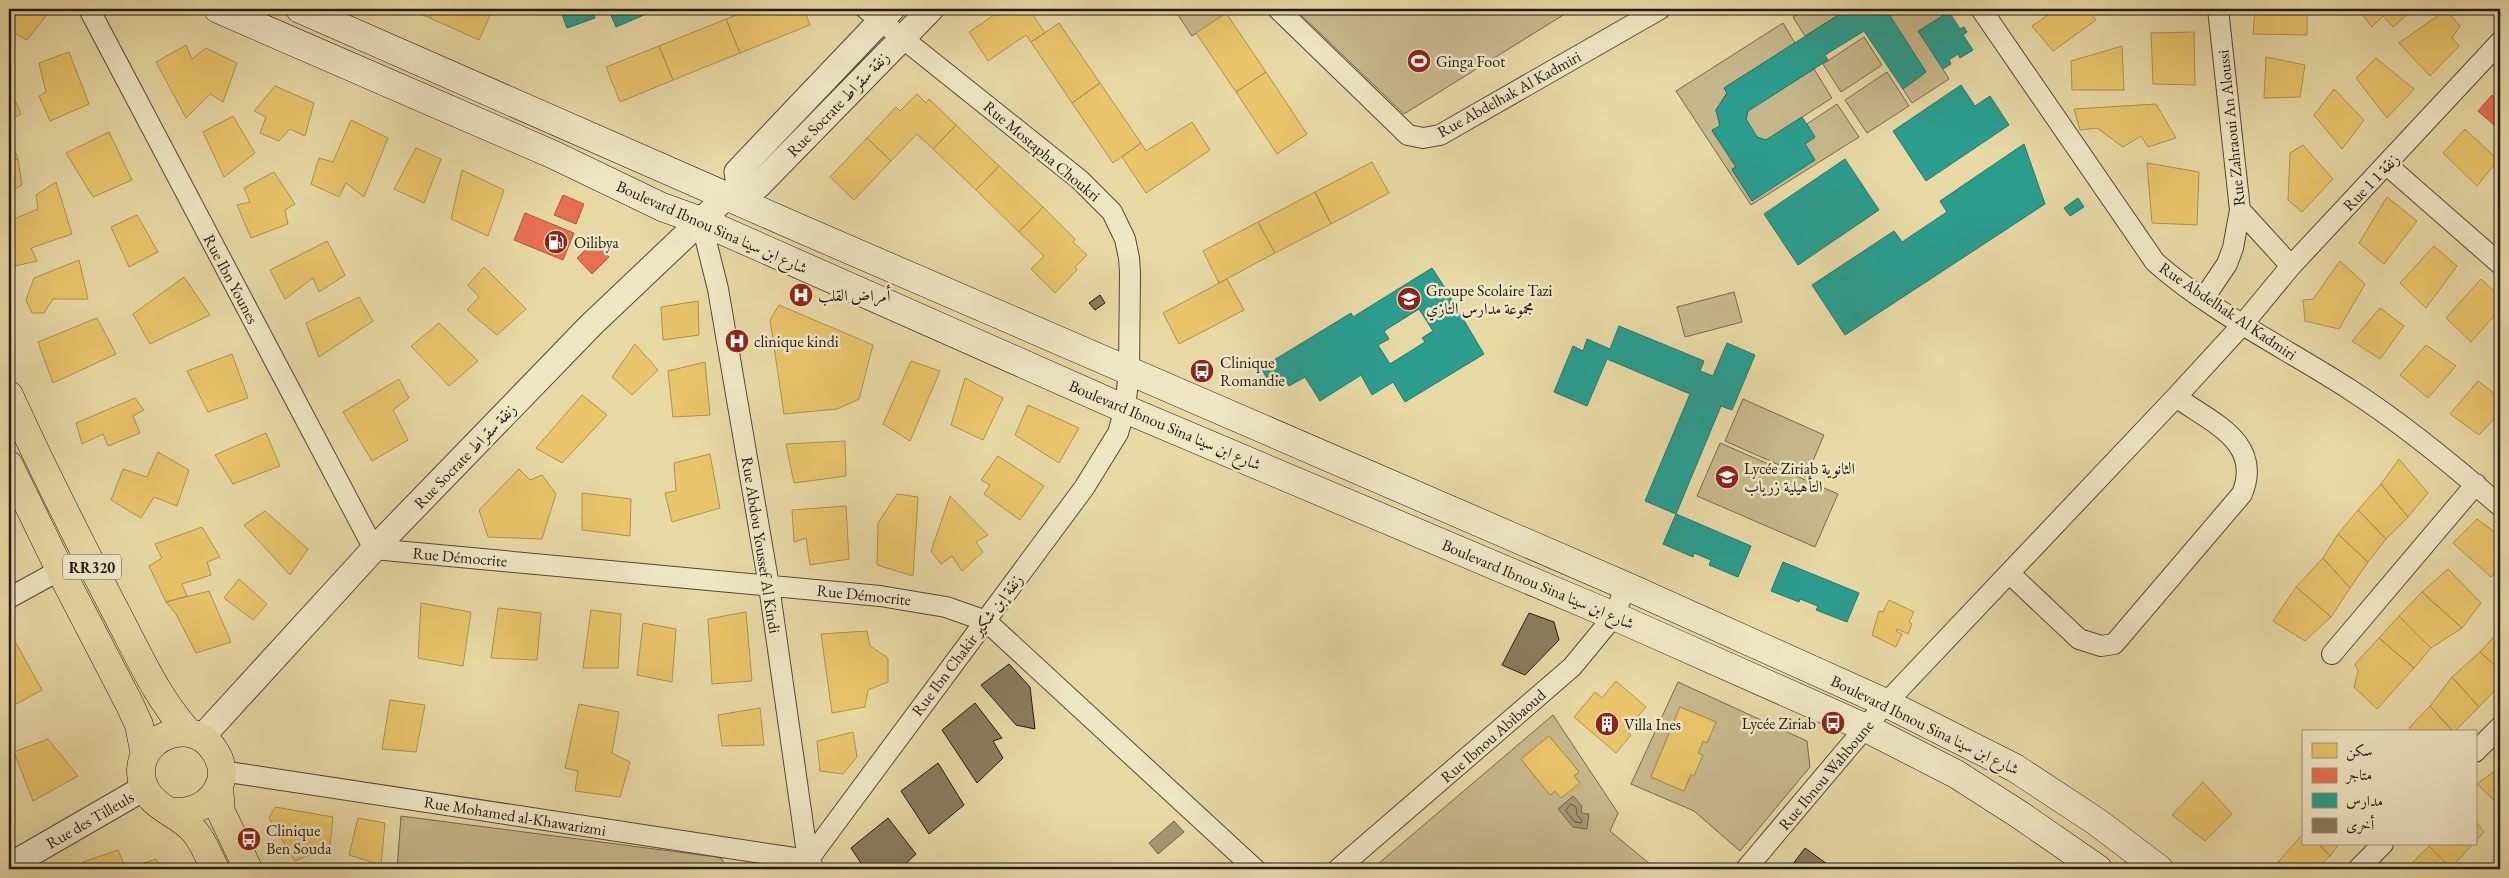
<svg xmlns="http://www.w3.org/2000/svg" width="2509" height="878" viewBox="0 0 2509 878" font-family="'EB Garamond',Amiri,serif">
	<rect width="100%" height="100%" fill="#e7d8a4"/>
	<filter id="stains"><feTurbulence type="fractalNoise" baseFrequency=".004" numOctaves="4"/><feColorMatrix values="0 0 0 0 .2 0 0 0 0 .09 0 0 0 0 .02 0 0 0 .5 -.17"/></filter>
	<radialGradient id="worn" r=".72"><stop offset=".6" stop-color="#630" stop-opacity="0"/><stop offset="1" stop-color="#630" stop-opacity=".3"/></radialGradient>
	<path fill="#c6b78b" stroke="#74684f" fill-rule="evenodd" d="M1174,9H1232L1192,36Z
		M1295,9H1573L1404,114Z
		M1806,9H1848L1805,36L1793,17Z
		M1866,9H1953L1919,31L1949,79L1912,103L1903,89L1926,72L1887,12Z
		M1783,23L1795,43L1724,88L1727,93L1716,110L1720,126L1712,131L1736,167L1732,170L1752,200L1815,160L1805,144L1815,137L1807,124L1837,104L1859,137L1751,205L1676,91Z
		M1864,37L1882,65L1841,92L1823,64Z
		M1814,69L1832,98L1766,140L1757,137L1746,119L1748,111Z
		M1887,72L1909,106L1867,133L1845,100Z
		M1734,292L1742,322L1685,337L1677,307Z
		M1743,399L1824,435L1806,477L1725,441Z
		M1720,443L1838,494L1815,547L1697,496Z
		M1678,682L1807,741L1810,767L1740,851L1694,811L1631,784ZM1680,707L1716,722L1707,743L1703,741L1698,753L1703,755L1694,775L1691,774L1684,791L1651,777Z
		M1553,715L1618,813L1610,831L1656,869H1372ZM1549,736L1579,772L1574,776L1579,782L1561,798L1555,791L1550,795L1521,759Z
		M401,816L716,857L722,859L727,869H397Z"/>
	<path fill="#a49773" stroke="#70644d" d="M1573,796L1582,806L1581,813L1589,814L1587,829L1573,827L1558,809Z
		M1174,821L1184,832L1158,854L1149,843Z"/>
	<path fill="#e9c46a" stroke="#ae9050" d="M9,9H46L49,12L27,40L9,30Z
		M408,9H434L430,18Z
		M434,9H488L492,11L479,40L430,18Z
		M752,9H804L810,25L740,53L726,19Z
		M1003,9H1029L1045,33L1031,42L1026,35L988,61L969,32Z
		M2057,9H2087L2096,20L2053,51L2032,26Z
		M2255,9H2307V35L2253,34Z
		M2358,9H2413L2393,27L2383,16L2372,27Z
		M2446,10L2460,26L2452,38L2459,46L2430,76L2399,43Z
		M1226,13L1266,72L1236,92L1196,33Z
		M726,19L740,53L673,80L659,46Z
		M1059,23L1100,83L1072,103L1031,42Z
		M2194,32L2195,85L2153,84L2151,33Z
		M186,45L192,59L206,48L237,63L223,102L210,94L186,118L156,62Z
		M659,46L673,80L620,102L606,67Z
		M2122,46L2124,90H2072L2071,61Z
		M69,52L89,104L50,121L39,96L46,92L39,63Z
		M2266,57L2305,65L2300,97L2264,98Z
		M2376,58L2414,89L2387,118L2356,78Z
		M1266,72L1307,134L1277,154L1236,92Z
		M1100,83L1141,143L1113,163L1072,103Z
		M275,86L314,103L305,136L290,129L279,141L260,133L266,117L254,111Z
		M2334,89L2364,120L2342,149L2314,115Z
		M917,94L926,103L929,99L956,125L933,149L917,134L891,161L867,138L896,107L900,111Z
		M14,98L21,114L9,120V101Z
		M2156,104L2176,138L2148,147L2141,136L2123,147L2097,128L2080,130L2074,109Z
		M233,116L255,153L224,177L203,132Z
		M351,120L388,138L364,197L346,183L339,197L311,184L319,158L333,162Z
		M1192,122L1210,150L1146,193L1122,157L1141,143L1146,151Z
		M956,125L999,166L976,190L933,149Z
		M2465,129L2498,160L2477,186L2443,153Z
		M109,132L132,180L93,197L66,153Z
		M9,135L18,159L9,161Z
		M867,138L891,161L854,200L830,177Z
		M2303,145L2333,179L2302,212L2288,200L2290,153Z
		M416,148L441,159L424,203L394,189Z
		M18,159L22,185L9,192V161Z
		M1372,162L1389,193L1331,224L1315,192Z
		M2147,163L2199,172L2197,225L2152,223Z
		M999,166L1043,207L1019,232L976,190Z
		M462,170L504,190L488,236L451,219Z
		M274,172L295,204L285,210L288,224L251,238L237,205L250,202L244,188Z
		M56,182L72,234L31,248L37,261L15,266L9,246V221L38,209L36,195Z
		M1315,192L1331,224L1275,253L1258,222Z
		M2387,197L2417,221L2384,264L2359,243Z
		M2500,203V216L2494,211Z
		M1043,207L1075,239L1073,242L1087,255L1075,267L1077,270L1055,293L1031,269L1044,256L1019,232Z
		M137,215L158,252L129,267L111,227Z
		M1258,222L1275,253L1219,283L1203,251Z
		M327,241L345,275L319,292L313,278L285,299L270,270Z
		M2434,246L2457,266L2426,308L2400,283Z
		M79,260L88,299H53L44,313H32L26,300L34,278Z
		M2340,261L2365,284L2339,329L2305,321L2303,300L2313,299Z
		M484,267L526,309L497,335L467,310L479,297L468,285Z
		M184,277L210,315L150,344L133,314Z
		M1227,279L1244,310L1179,344L1163,313Z
		M2481,279L2500,297V309L2471,342L2446,318Z
		M359,297L373,321L319,357L306,323Z
		M698,301L699,335L663,340L661,307Z
		M779,305L873,345L859,399L837,409L784,414L770,320Z
		M2380,308L2404,326L2380,359L2352,341Z
		M97,318L116,354L53,383L38,342Z
		M439,323L478,361L449,386L411,346Z
		M635,344L658,370L632,395L612,377Z
		M2426,345L2456,366L2428,398L2400,375Z
		M232,354L248,398L208,412L187,371Z
		M911,361L940,371L910,441L883,424Z
		M705,362L710,415L673,417L668,371Z
		M965,378L1003,398L983,440L951,425Z
		M399,379L409,398L393,410L408,440L372,461L343,412Z
		M2478,381L2500,398V412L2479,435L2450,414Z
		M582,395L607,415L562,463L536,448Z
		M135,398L144,410L133,416L140,433L108,446L103,434L82,444L76,423Z
		M1028,405L1079,428L1059,463L1015,435Z
		M266,433L280,466L233,484L215,455Z
		M845,441L846,476L794,483L786,444Z
		M158,452L189,470L177,506L154,497L141,518L111,500L123,469L147,477Z
		M710,454L720,508L672,522L665,493L676,491L674,463Z
		M998,456L1044,486L1020,520L984,494L990,485L981,480Z
		M2399,459L2428,493L2408,517L2381,484Z
		M519,469L530,480L542,475L556,494L542,539L488,537L479,510Z
		M2381,484L2408,517L2386,539L2358,510Z
		M582,493L631,499L630,536L582,530Z
		M897,494L918,497L913,576L877,565L878,523Z
		M950,496L988,535L976,542L983,552L962,571L952,556L941,564L931,551Z
		M846,506L849,559L810,565L806,538L794,542L792,510Z
		M2358,510L2386,539L2368,562L2338,534Z
		M265,511L308,549L290,575L244,525Z
		M2477,519L2500,536V567L2491,577L2453,543Z
		M202,527L220,557L207,562L211,575L182,584L187,596L166,602L149,566L162,558L155,544Z
		M2338,534L2368,562L2350,588L2323,558Z
		M2323,558L2350,588L2331,617L2296,587Z
		M2448,569L2481,603L2462,628L2422,592Z
		M239,579L267,604L253,620L224,598Z
		M2296,587L2331,617L2305,641L2273,621Z
		M209,591L231,642L196,653L176,614L166,602Z
		M2422,592L2462,628L2431,648L2399,616Z
		M1889,600L1914,612L1909,622L1912,624L1908,634L1897,629L1896,631L1902,634L1896,647L1872,635L1879,611L1883,612Z
		M421,603L471,612L463,666L418,658Z
		M498,608L541,613L537,660L491,658Z
		M591,610L621,614L618,668H583Z
		M746,612L752,681L712,684L708,619Z
		M2399,616L2431,648L2414,668L2379,638Z
		M643,623L676,629L672,682L637,675Z
		M2500,630V670L2480,652Z
		M867,631L870,646L888,658V682L868,690L865,707L832,713L821,634Z
		M2379,638L2414,668L2377,709L2354,687L2358,671L2355,664Z
		M16,643L42,690L9,708V646Z
		M2480,652L2500,670V685L2479,707L2452,677Z
		M2452,677L2479,707L2454,732L2430,706Z
		M1616,681L1646,707L1626,730L1631,735L1616,753L1574,717L1595,692L1602,698Z
		M390,700L425,705L416,752L382,749Z
		M579,704L619,712L612,753L630,762L620,797L575,791L578,771L565,768Z
		M2430,706L2453,732H2413L2409,728Z
		M1680,707L1716,722L1707,743L1703,741L1698,753L1703,755L1694,776L1691,774L1684,791L1651,777Z
		M760,708L764,745L722,746L718,715Z
		M853,732L857,757L843,774L820,771L817,741Z
		M1549,736L1579,772L1574,776L1580,783L1561,798L1555,791L1550,795L1521,759Z
		M48,739L78,776L33,801L14,752Z
		M2500,767V806L2477,784Z
		M2203,782L2232,814L2205,841L2172,815Z
		M275,807L333,817L330,846L295,861L269,818Z
		M358,818L385,823L381,865L349,855Z
		M2475,820L2484,832L2475,842Z
		M2303,834V844H2319L2330,856L2317,869H2272Z
		M2319,844H2339L2330,856Z
		M2431,844H2473L2451,868L2429,846Z
		M2429,846L2451,868L2449,869H2406Z
		M118,850L126,869L156,859L161,869H85L83,862Z"/>
	<path fill="#e76f51" stroke="#ac553e" d="M2500,92V130L2478,111L2492,95L2495,98Z
		M563,195L584,204L576,224L554,215Z
		M525,213L574,233L563,260L514,240Z
		M594,242L609,257L592,274L577,258Z"/>
	<path fill="#2a9d8f" stroke="#28756a" fill-rule="evenodd" d="M560,9H592L595,18L567,28Z
		M620,9H658L616,27L610,13Z
		M1848,9L1887,11L1926,72L1903,89L1864,31L1825,55L1828,60L1748,111L1746,119L1757,137L1766,140L1802,117L1815,137L1805,144L1815,160L1752,201L1732,169L1736,167L1712,130L1720,126L1716,110L1727,93L1724,88Z
		M1949,12L1960,29L1964,27L1967,32L1963,35L1973,50L1960,58L1958,54L1949,60L1951,64L1943,69L1918,31Z
		M1961,85L1975,106L1990,96L2009,125L1926,181L1893,131Z
		M2024,144L2045,204L1845,335L1812,285L1894,231L1902,242L1947,212L1940,201Z
		M1845,159L1879,210L1798,265L1764,214Z
		M2078,198L2084,207L2070,216L2064,208Z
		M1432,268L1445,288L1440,291L1445,300L1450,297L1484,354L1405,402L1393,382L1372,395L1361,375L1320,401L1305,377L1289,386L1284,377L1271,385L1261,368L1351,313L1353,317ZM1419,309L1433,331L1422,338L1425,342L1390,364L1378,345L1389,339L1384,331Z
		M1619,326L1704,361L1700,371L1713,376L1727,343L1755,355L1732,410L1721,406L1676,514L1645,501L1690,394L1607,359L1587,406L1554,392L1573,346L1583,351L1587,339L1610,349Z
		M1676,514L1751,546L1738,577L1709,565L1711,560L1694,553L1693,557L1663,544Z
		M1783,562L1859,593L1847,622L1816,610L1818,606L1800,599L1799,602L1771,591Z"/>
	<g fill="none" stroke-linecap="round" stroke-linejoin="round">
		<path stroke="#645843" stroke-width="1" d="M1571,804L1576,807L1577,815L1582,820L1581,823L1575,822L1566,811Z"/>
	</g>
	<path fill="#897c5e" stroke="#231813" d="M1100,295L1105,303L1095,310L1089,303Z
		M1529,613L1554,622L1559,640L1525,675L1502,665Z
		M1009,664L1030,687L1035,729L1016,725L981,685Z
		M975,703L1002,738L993,741L1003,758L977,783L942,730Z
		M938,763L964,805L929,834L901,791Z
		M888,818L916,854L900,869H865L851,848Z
		M1805,848L1834,869H1789Z"/>
	<g fill="none" stroke-linecap="round" stroke-linejoin="round">
		<g stroke="#544837" stroke-width="22">
			<path id="minor" d="M89,9L374,549L880,596L946,607L986,621L1255,869
				M1278,9L1408,135L1423,138L1440,135L1660,9
				M1981,9L2155,262C2210,311 2287,349 2349,389C2402,423 2453,465 2500,506
				M2387,165L2500,264
				M2240,210L2291,266
				M701,221L718,289L769,586L808,860L812,865
				M2204,298L2227,264L2233,248L2240,210L2218,9
				M2010,574L2079,639L2101,646L2114,644L2242,494C2263,442 2212,423 2176,397
				M9,598L60,570
				M2332,654L2476,484
				M2475,752L2500,727
				M222,771L808,860
				M792,869L808,860L1084,488L1118,433L1125,409L1129,371L1130,273L1129,258L1125,239L1112,212L1080,180L866,9
				M1338,869L1572,667L1614,616L1626,586
				M1746,869L1886,703L2176,397L2243,324L2291,266L2500,42
				M2358,869L2383,844"/>
		</g>
		<g stroke="#544837" stroke-width="27">
			<path id="tertiary" d="M739,186L737,172L892,9
				M202,737L374,549L591,325L727,196L739,186H758L931,9
				M9,866L144,788"/>
		</g>
		<g stroke="#231813" stroke-width="29">
			<path id="secondary" d="M218,9L554,155L662,207L701,221L1125,409L1614,616L1866,728L1956,774L2020,815L2098,869
				M300,9L792,225L1626,586L1886,703L2015,768L2097,822L2159,869"/>
		</g>
		<g stroke="#231813" stroke-width="29">
			<path id="primary" d="M9,395C43,470 80,543 118,616C139,656 158,699 188,732
				M9,465L60,570L130,705L139,725L145,755
				M219,786L221,812L248,869
				M169,811C205,818 237,783 214,750C191,714 133,738 142,780C148,808 179,812 195,832C204,843 209,857 215,869"/>
		</g>
		<use href="#minor" stroke="#efe6c4" stroke-width="20"/>
		<use href="#tertiary" stroke="#efe6c4" stroke-width="25"/>
		<use href="#secondary" stroke="#efe6c4" stroke-width="28"/>
		<use href="#primary" stroke="#e7d8a4" stroke-width="28"/>
	</g>
	<defs>
		<g id="stadium-disc" transform="scale(1.25)"><circle r="9.5" fill="#8f2418" stroke="#efe6c4"/><path d="M0-5a6.5 5 0 1 0 0 10a6.5 5 0 1 0 0-10ZM-3.5-1.8h7v3.6h-7Z" fill="#fff"/></g>
		<g id="fuel-disc" transform="scale(1.25)"><circle r="9.5" fill="#8f2418" stroke="#efe6c4"/><path d="M-5.5-6h7V0h2V4h1.3V-2.5L3-4.5l.8-.8L6-3V5H2.5V1h-1V6h-7ZM-4.2-4.7v3.2H.2V-4.7Z" fill="#fff"/></g>
		<g id="hospital-disc" transform="scale(1.25)"><circle r="9.5" fill="#8f2418" stroke="#efe6c4"/><path d="M-5-5h3v3.5h4V-5h3V5h-3V1.5h-4V5h-3Z" fill="#fff"/></g>
		<g id="school-disc" transform="scale(1.25)"><circle r="9.5" fill="#8f2418" stroke="#efe6c4"/><path d="M0-5L7-2L0 1L-7-2ZM-4 1L0 2.5L4 1V4Q0 6-4 4Z" fill="#fff"/></g>
		<g id="bus-disc" transform="scale(1.25)"><circle r="9.5" fill="#8f2418" stroke="#efe6c4"/><path d="M-5-6H5V4H4V6H2V4H-2V6H-4V4H-5ZM-3.5-4V0h7V-4ZM-3.5 1.2v1.5H-2V1.2ZM2 1.2v1.5H3.5V1.2Z" fill="#fff"/></g>
		<g id="building-disc" transform="scale(1.25)"><circle r="9.5" fill="#8f2418" stroke="#efe6c4"/><path d="M-4-6H4V6H1V3H-1V6H-4ZM-2.5-4.3h1.7v1.8h-1.7ZM.8-4.3h1.7v1.8H.8ZM-2.5-1h1.7V.8h-1.7ZM.8-1h1.7V.8H.8Z" fill="#fff"/></g>
	</defs>
	<g fill-rule="evenodd">
		<use href="#stadium-disc" x="1419" y="61"/>
		<use href="#fuel-disc" x="556" y="242"/>
		<use href="#hospital-disc" x="801" y="295"/>
		<use href="#school-disc" x="1409" y="299"/>
		<use href="#hospital-disc" x="737" y="341"/>
		<use href="#bus-disc" x="1202" y="371"/>
		<use href="#school-disc" x="1727" y="477"/>
		<use href="#bus-disc" x="1833" y="723"/>
		<use href="#building-disc" x="1607" y="724"/>
		<use href="#bus-disc" x="249" y="839"/>
	</g>
	<g text-anchor="middle" dominant-baseline="central" stroke-width="5" stroke-linejoin="round" paint-order="stroke">
		<rect fill="#efe6c4" stroke="#605648" stroke-width="1" x="63" y="554.5" width="58" height="25" rx="4"/>
		<g font-size="15" font-weight="bold" fill="#231813">
			<text x="92" y="567">RR320</text>
		</g>
		<g font-size="16" fill="#231813" stroke="#efe6c4" text-anchor="start">
			<text x="1436" y="61">Ginga Foot</text>
			<text x="574" y="242">Oilibya</text>
			<text x="1426" y="290">Groupe Scolaire Tazi<tspan x="1426" dy="18">مجموعة مدارس التازي</tspan></text>
			<text x="818" y="295">أمراض القلب</text>
			<text x="754" y="341">clinique kindi</text>
			<text x="1220" y="362">Clinique<tspan x="1220" dy="18">Romandie</tspan></text>
			<text x="1744" y="468">Lycée Ziriab الثانوية<tspan x="1744" dy="18">التأهيلية زرياب</tspan></text>
			<text x="1816" y="723" text-anchor="end">Lycée Ziriab</text>
			<text x="1624" y="724">Villa Ines</text>
			<text x="266" y="830">Clinique<tspan x="266" dy="18">Ben Souda</tspan></text>
		</g>
		<g font-size="16" fill="#231813" stroke="#efe6c4">
			<text transform="translate(1509 94) rotate(-29)">Rue Abdelhak Al Kadmiri</text>
			<text transform="translate(838 104) rotate(-46)">Rue Socrate زنقة سقراط</text>
			<text transform="translate(2231 128) rotate(-96)">Rue Zahraoui An Aloussi</text>
			<text transform="translate(1042 151) rotate(40)">Rue Mostapha Choukri</text>
			<text transform="translate(2371 182) rotate(-46)">Rue 1 زنقة 1</text>
			<text transform="translate(712 227) rotate(24)">Boulevard Ibnou Sina شارع ابن سينا</text>
			<text transform="translate(231 279) rotate(62)">Rue Ibn Younes</text>
			<text transform="translate(2228 311) rotate(34)">Rue Abdelhak Al Kadmiri</text>
			<text transform="translate(1165 425) rotate(23)">Boulevard Ibnou Sina شارع ابن سينا</text>
			<text transform="translate(465 456) rotate(-46)">Rue Socrate زنقة سقراط</text>
			<text transform="translate(761 545) rotate(81)">Rue Abdou Youssef Al Kindi</text>
			<text transform="translate(460 557) rotate(5)">Rue Démocrite</text>
			<text transform="translate(1538 584) rotate(23)">Boulevard Ibnou Sina شارع ابن سينا</text>
			<text transform="translate(864 595) rotate(6)">Rue Démocrite</text>
			<text transform="translate(967 645) rotate(-53)">Rue Ibn Chakir زنقة إبن شكير</text>
			<text transform="translate(1925 725) rotate(26)">Boulevard Ibnou Sina شارع ابن سينا</text>
			<text transform="translate(1493 736) rotate(-41)">Rue Ibnou Abibaoud</text>
			<text transform="translate(1826 775) rotate(-50)">Rue Ibnou Wahboune</text>
			<text transform="translate(515 816) rotate(9)">Rue Mohamed al-Khawarizmi</text>
			<text transform="translate(90 820) rotate(-30)">Rue des Tilleuls</text>
		</g>
	</g>
	<rect width="2509" height="878" fill="none" stroke="#e7d8a4" stroke-width="30"/>
	<rect x="10" y="10" width="2489" height="858" fill="none" stroke="#231813" stroke-width="2.5"/>
	<rect x="15" y="15" width="2479" height="848" fill="none" stroke="#231813"/>
	<rect x="2302" y="730" width="175" height="115" fill="#efe6c4" stroke="#9d947d"/>
	<rect x="2312" y="743" width="25" height="15" fill="#e9c46a" stroke="#9d947d"/>
	<text x="2346" y="756" font-size="15" fill="#231813">سكن</text>
	<rect x="2312" y="768" width="25" height="15" fill="#e76f51" stroke="#9d947d"/>
	<text x="2346" y="780" font-size="15" fill="#231813">متاجر</text>
	<rect x="2312" y="793" width="25" height="15" fill="#2a9d8f" stroke="#9d947d"/>
	<text x="2346" y="806" font-size="15" fill="#231813">مدارس</text>
	<rect x="2312" y="818" width="25" height="15" fill="#897c5e" stroke="#9d947d"/>
	<text x="2346" y="830" font-size="15" fill="#231813">أخرى</text>
	<rect width="100%" height="100%" filter="url(#stains)"/>
	<rect width="100%" height="100%" fill="url(#worn)"/>
</svg>
